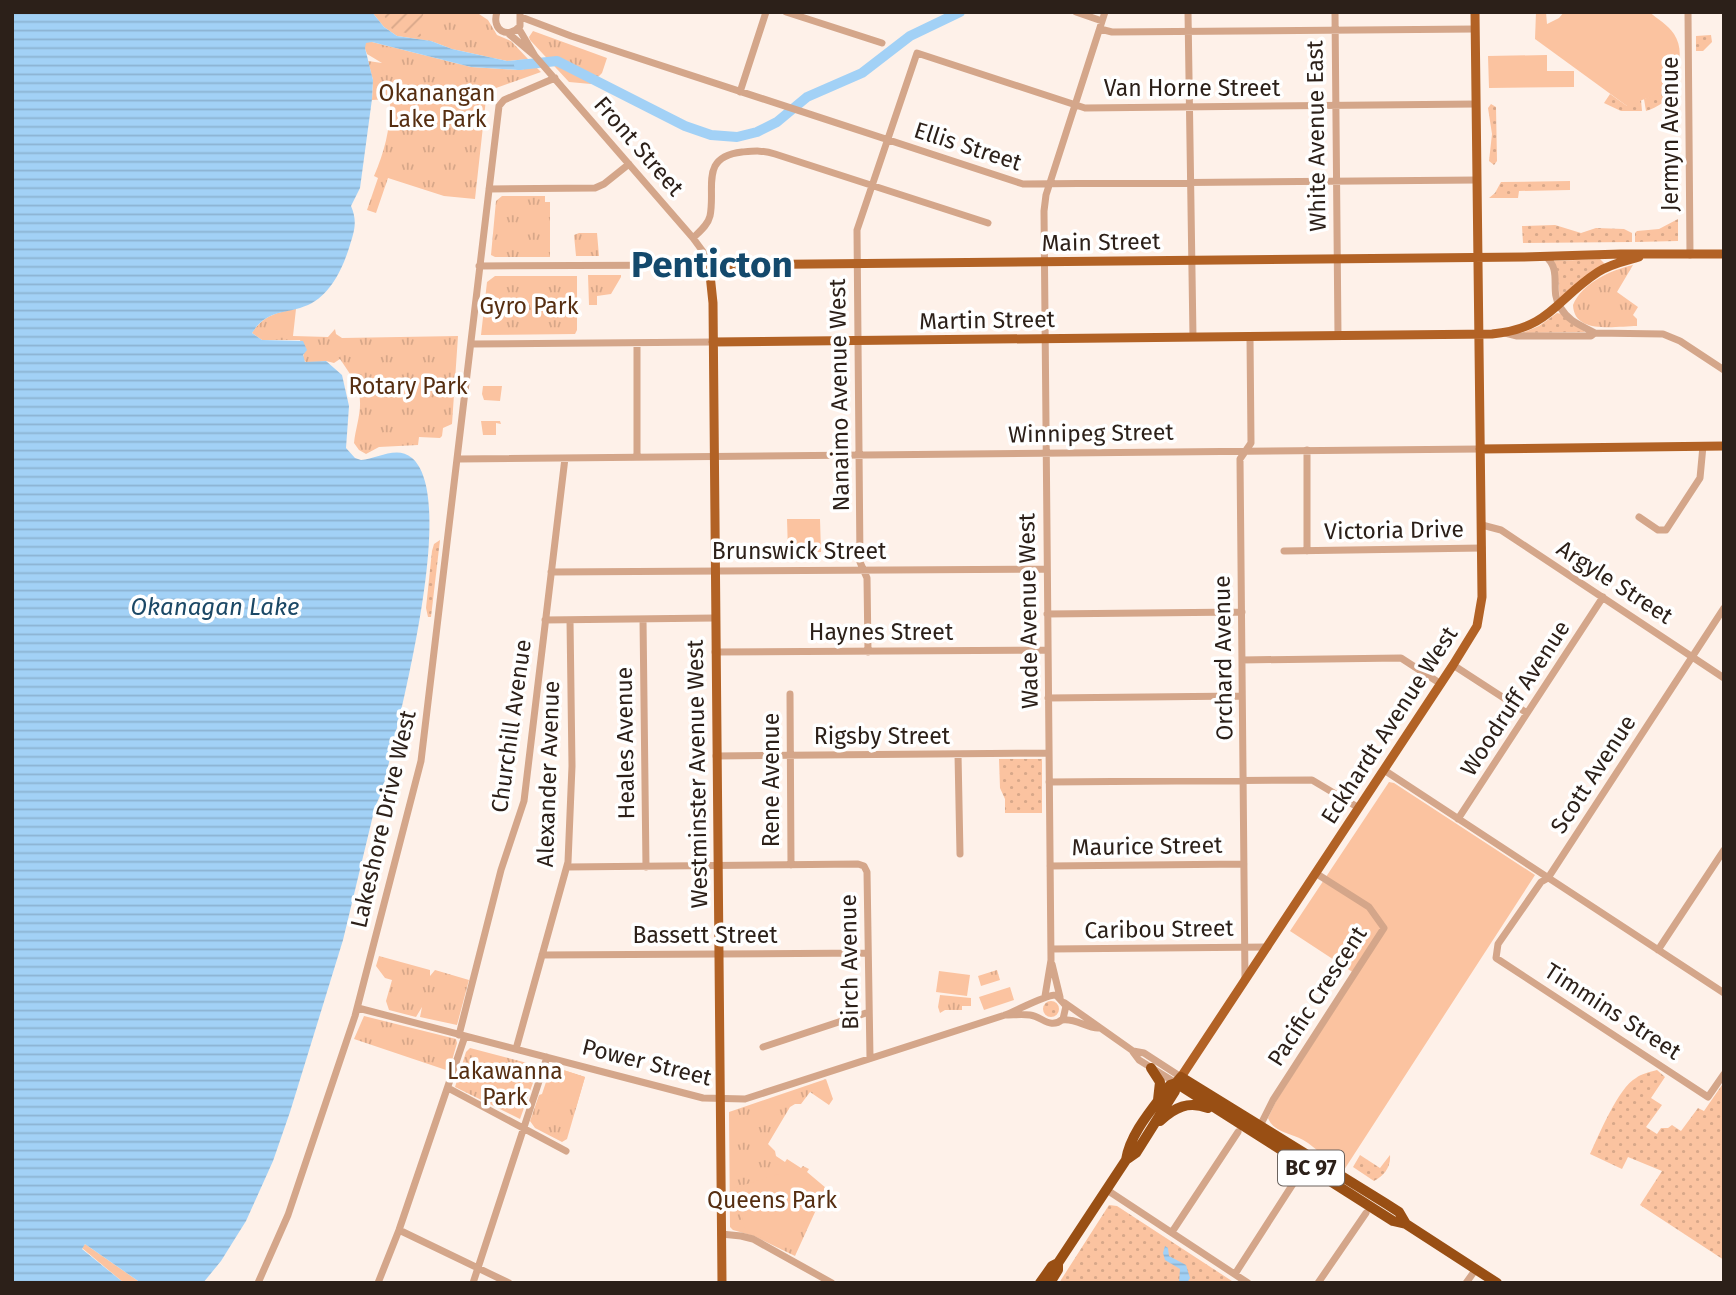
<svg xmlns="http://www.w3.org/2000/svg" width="1736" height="1295" viewBox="0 0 1736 1295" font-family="'Fira Sans',sans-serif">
	<defs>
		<pattern id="grass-dots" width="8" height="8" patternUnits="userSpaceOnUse" patternTransform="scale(1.75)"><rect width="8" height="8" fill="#fbc3a0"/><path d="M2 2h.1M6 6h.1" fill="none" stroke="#d7a789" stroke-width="1.8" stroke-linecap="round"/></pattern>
		<pattern id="park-tufts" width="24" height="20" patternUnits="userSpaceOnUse" patternTransform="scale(1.75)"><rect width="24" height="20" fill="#fbc3a0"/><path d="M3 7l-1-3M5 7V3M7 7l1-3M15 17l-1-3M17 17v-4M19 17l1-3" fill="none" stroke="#d7a789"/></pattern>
		<pattern id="garden-furrows" width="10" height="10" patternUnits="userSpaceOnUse" patternTransform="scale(1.75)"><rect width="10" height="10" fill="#fbc3a0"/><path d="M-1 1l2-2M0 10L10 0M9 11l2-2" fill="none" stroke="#d7a789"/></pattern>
		<pattern id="water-rules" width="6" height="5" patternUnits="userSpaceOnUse" patternTransform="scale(1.75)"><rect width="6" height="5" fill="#a2d1f6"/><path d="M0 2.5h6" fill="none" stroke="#8cb3d2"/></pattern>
	</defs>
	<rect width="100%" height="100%" fill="#fef1e9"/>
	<path fill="url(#grass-dots)" d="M1711,35L1712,42L1703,51H1696V36Z
		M1678,64H1680V95C1669,96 1658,108 1646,111L1644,99C1662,93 1673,83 1678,64Z
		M1610,94L1627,106L1641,100L1642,111H1621L1604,103Z
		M1491,104L1496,107L1497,161L1494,165L1489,161L1492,134L1488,108Z
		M1570,181V190L1519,191L1518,198H1489L1495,193L1501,182Z
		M1678,219V241L1635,242V233L1637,231L1659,229Z
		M1555,225L1581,233L1596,228L1624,229L1632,233V242L1523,243L1522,226Z
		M1600,259L1605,264L1560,301L1557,269L1554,261Z
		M1557,313L1562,314L1585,332L1522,333L1539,326Z
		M440,540L431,617H428L426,608L432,551L434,544Z
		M999,759H1042V813H1005V799L1000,788Z
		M1043 1009a8 8 0 1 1 16 0a8 8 0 1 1-16 0Z
		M1657,1070L1665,1077L1651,1098L1662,1105L1646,1127L1657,1134L1661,1128H1668L1672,1125L1681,1131L1698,1108L1704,1111L1724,1082V1260L1640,1205L1662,1171L1628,1157L1622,1169L1590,1154C1599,1135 1618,1088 1636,1078C1641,1074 1650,1072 1657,1070Z
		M1360,1155L1380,1168L1390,1155C1391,1167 1384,1176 1374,1181L1353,1167Z
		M1109,1205L1117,1206L1235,1283H1059Z"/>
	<path fill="url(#park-tufts)" d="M372,12H476L488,20L497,35L511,41L528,59L507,61L452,49L431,41L397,36L384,27Z
		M533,31L607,58L602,73L591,84L569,82L530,40L529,37Z
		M366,42H372L471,67L519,70L536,67L541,72L496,88L486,99L475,199L444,196L388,178L376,213L367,210L378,178L374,176C385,151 391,126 390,99L372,100L373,80L368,61L382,63L367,54L364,46Z
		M502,196H545V202H550V257H495L491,255L496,201Z
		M579,233H597L599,256H576L574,235Z
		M1633,265L1617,292L1638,307L1633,315L1637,319V326C1616,326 1574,335 1573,305C1582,283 1611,270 1633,265Z
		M588,275H621V277L611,294L597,296V305H589Z
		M495,276H577V330L575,334L481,335L487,282Z
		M296,309L293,336L328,337L335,329L336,334L342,338L458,336L452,424L443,428L442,436L440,438L419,437L418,445L379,447L366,454L359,450L354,443C356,423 366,403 355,383C351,374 345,367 340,359L334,363L326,361L308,364L303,359L304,352L300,340H262L252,333C263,316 277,312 296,309Z
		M483,386H502L500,401L484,400L482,394Z
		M481,421H500L501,424L496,423V435H483Z
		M379,956L430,970V976L435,970L469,980L457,1025L420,1017L422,1007L416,1017L389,1010L386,1001L392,980L385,978L376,966Z
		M997,970L1000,980L981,986L978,976Z
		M940,995L971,998V1006H962V1010H945L940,1013L938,1007Z
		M364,1016L456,1039L457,1043L449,1071L354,1039Z
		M470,1048L539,1066L520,1119L455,1087L466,1052Z
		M551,1064H555L554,1067L585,1077L567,1139L562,1142L535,1128L530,1121L539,1095L542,1094L549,1073L546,1070Z
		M826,1079L833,1099L829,1105L810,1092L801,1104H795L790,1107L768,1144L775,1151L776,1156L785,1162L787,1159L801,1168L803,1166L809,1169L807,1172L826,1188L795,1256L754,1236L733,1230L730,1227L729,1112Z
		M85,1244L141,1283H124L82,1248Z"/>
	<path fill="url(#garden-furrows)" d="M382,12H424L418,30L423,38L392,29Z"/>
	<path fill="#fbc3a0" d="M1536,12H1546L1547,24L1559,18L1564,12H1649C1658,19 1668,25 1674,34C1687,54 1676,81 1659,93C1650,99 1640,98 1634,106H1627L1535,39Z
		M1547,55V71H1574V87L1489,88L1488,56Z
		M787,519H820L821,552H788Z
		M1389,782L1394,783L1535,875L1344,1170C1331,1162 1320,1152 1308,1143C1295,1133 1274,1134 1268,1118L1276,1101L1357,975L1290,931Z
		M939,971L970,975L967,996L936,992Z
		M1010,987L1014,1000L984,1010L979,997Z
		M554,1067L585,1077L576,1108L544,1099Z
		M782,1173L794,1179L805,1228L765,1240L746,1231L734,1188Z"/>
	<path fill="url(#water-rules)" d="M12,12H372L384,27L397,36L431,41L452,49L507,61L528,59L536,67L519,70L471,67L372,42L366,43L365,48L373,80L372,99L360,188L351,206C358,222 354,232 349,248C342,270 330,295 308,305C285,315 268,308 252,333L262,340L303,341L307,350L303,355L305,362L326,361L342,375L349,406L346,448L355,458L361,460C377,459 397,445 412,458C460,499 395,731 383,789L375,807L343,940L290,1112L273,1161L246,1221L221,1261L203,1283H141L85,1244L82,1249L124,1283H12Z
		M1165,1246L1168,1248L1169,1256L1186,1265L1190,1278L1187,1283H1179L1180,1269L1165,1260L1163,1253Z"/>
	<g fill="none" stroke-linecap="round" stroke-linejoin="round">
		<path stroke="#a2d1f6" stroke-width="10" d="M519,65L557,61L685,126L711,135L737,137L757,132L777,122L807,97L862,73L910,36L960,12"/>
		<path stroke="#d4a68a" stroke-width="7" d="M497,12C491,30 508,40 520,26V13
			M786,12L882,43
			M1076,12L1102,21
			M1188,12L1193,337
			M1335,12L1338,336
			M1688,12L1690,255
			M521,17L571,36L1023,184L1477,180
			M1100,29L1112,32L1475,29
			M509,34L534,55
			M740,92L766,12
			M489,189L595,188L604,184L629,164
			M693,238C699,232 708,225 710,216C716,188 699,157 742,152C754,151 763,150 775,154L988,223
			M1545,256C1563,270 1549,290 1560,307C1570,323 1581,325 1595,333
			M479,266L709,265L707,257L693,238L535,56L519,29
			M1505,333L1517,336H1591L1595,333L1663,334L1680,341L1724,370
			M637,343V457
			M471,344L713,342
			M459,459L1480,449
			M1639,517L1658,530H1666L1700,478L1703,446
			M1482,525L1501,530L1724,678
			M1284,551L1482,548
			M1307,551V450
			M551,572L1046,569
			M1724,608L1548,878L1541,882L1498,944L1496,958L1708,1097L1724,1074
			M1047,614L1242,612
			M643,619L646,867
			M545,620L715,618
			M715,652L1047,650
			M868,652L867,578L860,562L857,230L917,53L1085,108L1476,104
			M1242,660L1401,658L1441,684
			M1453,665L1527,713
			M790,694L791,865
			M1048,698L1242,696
			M958,754L960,854
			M716,756L1048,753
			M1384,770L1724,993
			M1049,782L1312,780L1359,808
			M1458,819L1603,597
			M1050,866L1244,864
			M567,867L858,864L864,866L867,872L870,1058
			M1051,949L1268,947
			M1658,950L1724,850
			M542,955L868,953
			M1052,964L1060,997
			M1245,980L1240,459L1251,443L1250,337
			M1045,996L1051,960L1044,211L1046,195L1105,12
			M1065,1003L1133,1051L1144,1053L1181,1077
			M358,1008L703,1098L745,1099L1005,1015C1016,1011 1047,994 1056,995L1066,1006L1063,1019C1050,1030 1043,1017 1030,1015C1022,1014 1013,1015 1005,1015
			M1062,1020C1076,1018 1086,1028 1098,1028
			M459,1035L501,870L524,801L565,458
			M763,1047L869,1012
			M516,1049L568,862L572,766L570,620
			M1133,1052L1139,1060L1176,1083
			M448,1088L566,1151
			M1260,1126L1273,1100L1384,928L1369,907L1317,874
			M1107,1190L1248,1283
			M399,1230L509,1283
			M1172,1232L1238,1132
			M721,1234L741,1236L753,1239L832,1283
			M1235,1274L1300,1173
			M258,1283L288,1215L355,1016L421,761L499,106L504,100L555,78
			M378,1283L399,1230L465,1036
			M473,1283L547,1057
			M1318,1283L1366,1213
			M1466,1283L1476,1269"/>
		<path stroke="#b26225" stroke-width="9" d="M713,342L1492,334C1551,328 1555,300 1598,272C1610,264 1625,261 1639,257
			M1480,449L1724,446
			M1181,1077L1453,665L1477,626L1482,597L1475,12
			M722,1283L713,303L709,265L1524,257L1621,254H1724"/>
		<path stroke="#994f14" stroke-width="10" d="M1151,1068L1160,1082L1158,1100
			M1176,1083L1393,1221L1406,1224L1497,1283
			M1160,1121C1175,1107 1188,1101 1208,1108
			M1126,1160C1130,1133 1154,1107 1170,1085L1176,1083L1181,1077L1385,1203L1399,1212L1406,1224
			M1040,1283L1052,1266L1058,1263
			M1050,1283L1058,1270V1263L1126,1160L1136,1153L1175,1091L1176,1083"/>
	</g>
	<g text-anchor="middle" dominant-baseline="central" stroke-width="7" stroke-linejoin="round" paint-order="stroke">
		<rect fill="#fff" stroke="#6b635e" stroke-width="2" x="1278" y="1150.5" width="66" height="35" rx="5"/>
		<g font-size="21" font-weight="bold" fill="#2c2019">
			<text x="1311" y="1168">BC 97</text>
		</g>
		<g font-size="23" fill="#2c2019" stroke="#fff">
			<text x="1192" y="88">Van Horne Street</text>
			<text transform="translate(1670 134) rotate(-90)">Jermyn Avenue</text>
			<text transform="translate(1316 136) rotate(-91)">White Avenue East</text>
			<text transform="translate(639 146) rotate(49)">Front Street</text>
			<text transform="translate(968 146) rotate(18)">Ellis Street</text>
			<text transform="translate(1101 242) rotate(-1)">Main Street</text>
			<text transform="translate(987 320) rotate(-1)">Martin Street</text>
			<text transform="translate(839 395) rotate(-91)">Nanaimo Avenue West</text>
			<text transform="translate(1091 433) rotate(-1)">Winnipeg Street</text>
			<text transform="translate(1394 530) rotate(-1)">Victoria Drive</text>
			<text x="799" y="551">Brunswick Street</text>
			<text transform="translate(1615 582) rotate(33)">Argyle Street</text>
			<text transform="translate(1028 611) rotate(-91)">Wade Avenue West</text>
			<text x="881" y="632">Haynes Street</text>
			<text transform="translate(1223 658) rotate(-91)">Orchard Avenue</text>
			<text transform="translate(1515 698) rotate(-57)">Woodruff Avenue</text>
			<text transform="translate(1389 725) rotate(-57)">Eckhardt Avenue West</text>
			<text transform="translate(511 726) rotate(-82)">Churchill Avenue</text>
			<text x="882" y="736">Rigsby Street</text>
			<text transform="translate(625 743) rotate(-91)">Heales Avenue</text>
			<text transform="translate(548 774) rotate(-88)">Alexander Avenue</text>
			<text transform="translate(697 774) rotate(-91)">Westminster Avenue West</text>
			<text transform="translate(1593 774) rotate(-57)">Scott Avenue</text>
			<text transform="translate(771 780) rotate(-90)">Rene Avenue</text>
			<text transform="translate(383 819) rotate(-77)">Lakeshore Drive West</text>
			<text transform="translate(1147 846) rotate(-1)">Maurice Street</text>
			<text transform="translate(1159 929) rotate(-1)">Caribou Street</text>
			<text x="705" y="935">Bassett Street</text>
			<text transform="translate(849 962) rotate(-91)">Birch Avenue</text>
			<text transform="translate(1317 996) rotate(-57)">Pacific Crescent</text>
			<text transform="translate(1613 1011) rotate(33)">Timmins Street</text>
			<text transform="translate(647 1062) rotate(14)">Power Street</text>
		</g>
		<g font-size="23" fill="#562e11" stroke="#fff">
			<text x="437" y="93">Okanangan<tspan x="437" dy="26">Lake Park</tspan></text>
			<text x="529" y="306">Gyro Park</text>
			<text x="408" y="386">Rotary Park</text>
			<text x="505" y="1071">Lakawanna<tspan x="505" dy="26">Park</tspan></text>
			<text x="772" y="1200">Queens Park</text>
		</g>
		<g font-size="24" font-style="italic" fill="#1b4866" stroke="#fff">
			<text x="215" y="607">Okanagan Lake</text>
		</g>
		<g font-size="37" font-weight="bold" fill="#13496c" stroke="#fff">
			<text x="712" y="264">Penticton</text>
		</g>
	</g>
	<rect width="1736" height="1295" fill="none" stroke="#2c2019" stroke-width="28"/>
</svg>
